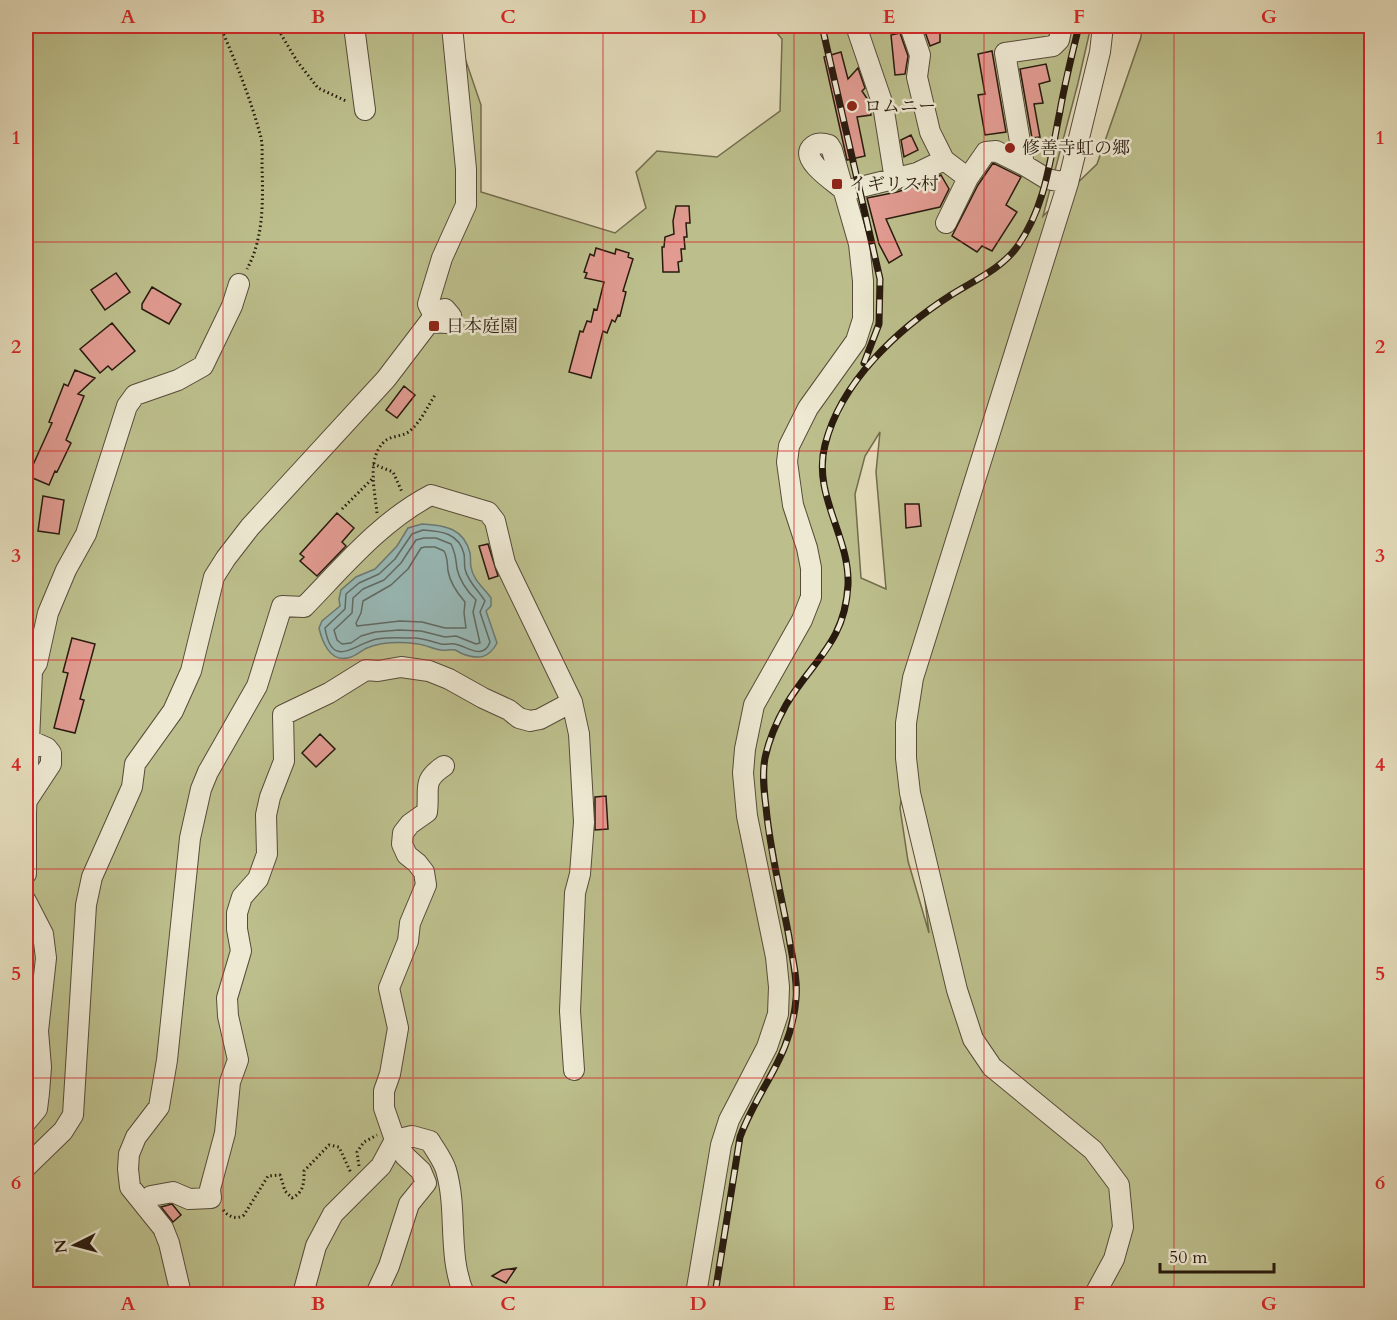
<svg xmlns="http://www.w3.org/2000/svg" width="1397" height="1320" viewBox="0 0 1397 1320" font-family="Cardo,'Noto Serif JP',serif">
	<rect width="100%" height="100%" fill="#e5ddbc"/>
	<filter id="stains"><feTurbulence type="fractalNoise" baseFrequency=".00333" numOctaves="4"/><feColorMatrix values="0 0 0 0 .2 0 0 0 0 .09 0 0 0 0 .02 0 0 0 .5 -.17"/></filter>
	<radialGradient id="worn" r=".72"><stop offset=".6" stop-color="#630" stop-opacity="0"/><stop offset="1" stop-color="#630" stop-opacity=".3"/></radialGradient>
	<path fill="#bcbf8c" stroke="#726c4d" stroke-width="1.5" fill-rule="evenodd" d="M26,26H454L481,105V192L615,233L646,208L636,172L657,151L717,157L780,111L782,39L771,26H1091L1078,83L1043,216L1097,164L1141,37L1142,26H1371V1294H26ZM880,432L876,472L886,589L861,578L855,494L865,456ZM907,764H908L929,933L908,861L900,808Z"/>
	<path fill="#98bab9" stroke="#6b7a75" stroke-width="1.5" d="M422,524C444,525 464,528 470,553C471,557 470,562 471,567C473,580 484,588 491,598V606L486,611L497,643C489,658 479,660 463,654C460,653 458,651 455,650C451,649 445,651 441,650C433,649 426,645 418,644C403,642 382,642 367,648C360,651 355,657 347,658C330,662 322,641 319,628L322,621L340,606L339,599L341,590L356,577L375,569L397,546L408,528Z"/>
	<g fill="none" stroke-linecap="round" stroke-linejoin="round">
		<path stroke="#606a64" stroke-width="1.5" d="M423,530C441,531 459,533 464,554C465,559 464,564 465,569C468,582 478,590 485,601L480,612L490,642C483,661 467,646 455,644C451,643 446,645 441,644C432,642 424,638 414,638C402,638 389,637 377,639C355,643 332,671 325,628L345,609L346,594L359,583L379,574L395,559L412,534Z
			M424,538H436L451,544C456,554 456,560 457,569C460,582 468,592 476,600L473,612L480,643L476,644L456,636L445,637L421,631L399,630L375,632L361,636L351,643L342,644L337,640L334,630L352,613L353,598L363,589L384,580L401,563L416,540Z
			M425,547H435L444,551C448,558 447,563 448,571C450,582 458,594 465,602L464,613L466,628H445L422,622L400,621L357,626L356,623L361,613L363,601L391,585L408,569L421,548Z"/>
	</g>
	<path fill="#e19b91" stroke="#281a0e" stroke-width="1.5" d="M923,26H935L938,32H940V42L930,46Z
		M900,33L908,56L905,74L895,75L891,35Z
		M992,51L1006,132L985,135L978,95L985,94L978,54Z
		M841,52L848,79L858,68L865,88L862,91L868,100L871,115L857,117L865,156L847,160L824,57Z
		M1046,64L1050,81L1039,84L1043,103L1034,104L1040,137L1032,138L1020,69Z
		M911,135L918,150L904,157L901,140Z
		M993,163L1021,177L1006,205L1017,212L992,251L982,246L977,252L952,236L978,185Z
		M941,175L949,189L940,207L886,219L902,255L889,263L879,244L867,198L897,192L922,184Z
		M676,206H689L690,223H686L687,237H684L685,249H681L682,261L678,262L679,272H663L662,247H664L665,237L674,234L673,221Z
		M596,248L615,254L616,249L629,253L628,257L633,259L623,291L626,292L620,316L618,315L615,322L612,320L607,333L603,331L591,378L569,372L580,331L583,332L587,321L591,322L594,309L597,310L604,282L585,278L587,273L584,272L590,254L594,256Z
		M116,273L130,292L105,310L91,290Z
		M152,287L181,304L169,324L142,309V304Z
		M112,323L135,351L112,370L108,366L100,373L80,349Z
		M75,370L95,378L78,394L84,396L66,440L71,443L57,472L55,471L49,485L28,476L52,423L49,422L64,384L68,386Z
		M404,386L415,395L397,418L386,410Z
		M43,496L64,500L59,534L38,531Z
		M905,504H919L921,526L906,528Z
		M337,513L354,528L342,542L346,546L317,576L300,561L304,557L300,554Z
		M488,544L498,576L489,579L479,546Z
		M72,638L95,644L80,699L84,700L75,733L54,728L68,673L63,672Z
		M320,734L335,749L316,767L302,753Z
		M606,796L608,829L595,830V797Z
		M172,1204L181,1215L173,1222L161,1207Z
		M516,1268L506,1283L492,1276L502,1270Z"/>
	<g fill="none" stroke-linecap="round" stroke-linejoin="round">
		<g stroke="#574b3a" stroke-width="22">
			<path id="minor" d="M354,26L365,110
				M856,26L883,105L895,180
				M910,26L920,55L917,77L930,132L944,160L968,178
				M1062,26L1059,40L1053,46L1005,53L1024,165L1047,179L1068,183
				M845,191L917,173L944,160
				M946,223L968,178L986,152L996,151L1024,165
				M434,316L428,304L442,258L466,205V169L452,26
				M26,802L51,764V753L47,748L29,740
				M26,813L32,671L37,663L48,613L66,570L86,534L127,406L135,395L178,380L203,366L232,306L239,284
				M26,814V874
				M26,901L43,934L46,958L38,1031L41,1067L39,1093L37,1109L26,1122
				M26,1167L63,1131L73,1115L86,905L92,877L132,787L135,764L173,711L191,671L214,577L226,558L250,527L386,379L434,316L441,310L445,309L451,316L447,323L431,322
				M143,1203L151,1196L173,1192L189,1199L211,1198L210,1189L225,1133L230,1082L238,1060L228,1016L227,998L241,951L237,929V913L242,897L258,879L267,854L266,815L270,797L284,761L283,715L329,693L366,670L378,671L401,667L429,671L449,679L483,698L509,710L519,718L530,721L540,719L572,702
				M181,1294L169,1243L163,1228L130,1187L128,1169L129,1154L136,1137L159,1107L167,1060L190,838L201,789L208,772L257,686L282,606L304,607C343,567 381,521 431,495L488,512L495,521L505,563L572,702L579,734L584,822L580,874L575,893L570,1011L574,1070
				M303,1294L316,1246L333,1214L381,1166L395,1140L412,1136L430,1141C435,1150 443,1160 446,1170C458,1211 447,1254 464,1294
				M376,1294L389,1266L409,1204L426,1183L421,1171L405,1156L395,1140L384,1108V1091L390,1074L398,1028L389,988L408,941L410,923L426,885L424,872L417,863L407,855L402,844L403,833L410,824L427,812C430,789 421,781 444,766
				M696,1294L721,1145L729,1120L767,1047L778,1014L779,987L776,957L747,816L743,773L745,749L754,705L802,620L811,597V568L807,548L793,505L787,462L789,446L808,408L856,341L863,319V281L859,244L832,150L829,145C823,143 816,142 811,148C801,161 836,183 845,191
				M1095,1294L1114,1259L1123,1227L1119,1185L1093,1150L992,1067L973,1039L957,990L910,793L906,758V723L913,678L1068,183L1100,52L1103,26"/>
		</g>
		<path stroke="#281a0e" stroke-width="3" stroke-dasharray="1.5 3" stroke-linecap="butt" d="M220,26C235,60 250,97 260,134C263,143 262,155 262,166C263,200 264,238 247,269
			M276,26L297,61L318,88L346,101
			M373,464L393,472L402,492
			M342,509L374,477
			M377,513C375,491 366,458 385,441C392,435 404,437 411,430C421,421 428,406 435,395
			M359,1166L357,1152L364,1142L377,1135
			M223,1210C229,1217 236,1220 244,1215L268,1176L280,1175L285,1191L292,1198C304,1192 304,1183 304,1171L329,1145L339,1147L351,1173
			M1268,1294L1274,1289L1307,1293L1326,1291L1334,1294"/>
		<use href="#minor" stroke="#eee9d3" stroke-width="20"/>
		<g stroke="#281a0e" stroke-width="7">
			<path id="rail" d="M822,26L880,279L879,324L864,363
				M715,1294L740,1137C759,1086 791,1058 796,999C798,979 792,957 789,937C781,894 770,851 766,807C764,791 762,774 765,758C769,739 777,721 786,705C812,661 845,643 848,585C850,536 812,495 825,445C841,381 898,329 951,295C973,281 1001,269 1017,247C1046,206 1050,159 1060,111C1065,82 1072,54 1079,26"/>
		</g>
		<use href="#rail" stroke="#eee9d3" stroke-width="4.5" stroke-dasharray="14" stroke-linecap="butt"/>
	</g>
	<path fill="none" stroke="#d62828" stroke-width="1.5" stroke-opacity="0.55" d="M223,26V1294M413,26V1294M603,26V1294M794,26V1294M984,26V1294M1174,26V1294M26,242H1372M26,451H1372M26,660H1372M26,869H1372M26,1078H1372"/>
	<g fill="#8f2418" stroke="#eee9d3" stroke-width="2">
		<circle cx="852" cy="106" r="6"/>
		<circle cx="1010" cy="148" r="6"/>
		<rect x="831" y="178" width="12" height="12" rx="3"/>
		<rect x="428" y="320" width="12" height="12" rx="3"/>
	</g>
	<g text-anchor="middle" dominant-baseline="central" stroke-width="5" stroke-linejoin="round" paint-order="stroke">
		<g font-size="18" fill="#281a0e" stroke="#eee9d3" text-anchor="start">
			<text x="864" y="106">ロムニー</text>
			<text x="1022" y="148">修善寺虹の郷</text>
			<text x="849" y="184">イギリス村</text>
			<text x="446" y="326">日本庭園</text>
		</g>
	</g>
	<rect width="1397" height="1320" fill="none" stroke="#e5ddbc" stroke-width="66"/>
	<g transform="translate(75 1245) rotate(264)" stroke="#eee9d3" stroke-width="4.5" paint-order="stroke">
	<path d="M0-4.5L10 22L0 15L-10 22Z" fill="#281a0e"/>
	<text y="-9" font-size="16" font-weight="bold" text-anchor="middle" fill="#281a0e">N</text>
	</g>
	<path d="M1160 1263v9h114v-9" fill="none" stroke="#281a0e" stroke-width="3"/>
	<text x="1169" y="1263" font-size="18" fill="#281a0e" stroke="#eee9d3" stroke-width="4.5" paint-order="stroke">50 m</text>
	<rect x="33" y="33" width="1331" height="1254" fill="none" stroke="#d62828" stroke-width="2"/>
	<g font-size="20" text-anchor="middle" font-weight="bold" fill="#d62828">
		<text x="128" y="23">A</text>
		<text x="318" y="23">B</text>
		<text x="508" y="23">C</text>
		<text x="698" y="23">D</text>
		<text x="889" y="23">E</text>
		<text x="1079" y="23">F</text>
		<text x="1269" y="23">G</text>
		<text x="16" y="144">1</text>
		<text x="1380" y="144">1</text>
		<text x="16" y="353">2</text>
		<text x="1380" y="353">2</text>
		<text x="16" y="562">3</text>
		<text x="1380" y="562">3</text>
		<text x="16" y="771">4</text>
		<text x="1380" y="771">4</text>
		<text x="16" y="980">5</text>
		<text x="1380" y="980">5</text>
		<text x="16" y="1189">6</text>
		<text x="1380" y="1189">6</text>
		<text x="128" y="1310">A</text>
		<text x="318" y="1310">B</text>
		<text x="508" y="1310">C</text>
		<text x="698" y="1310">D</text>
		<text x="889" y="1310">E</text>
		<text x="1079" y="1310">F</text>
		<text x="1269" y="1310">G</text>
	</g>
	<rect width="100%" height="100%" filter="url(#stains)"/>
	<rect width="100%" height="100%" fill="url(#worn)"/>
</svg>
